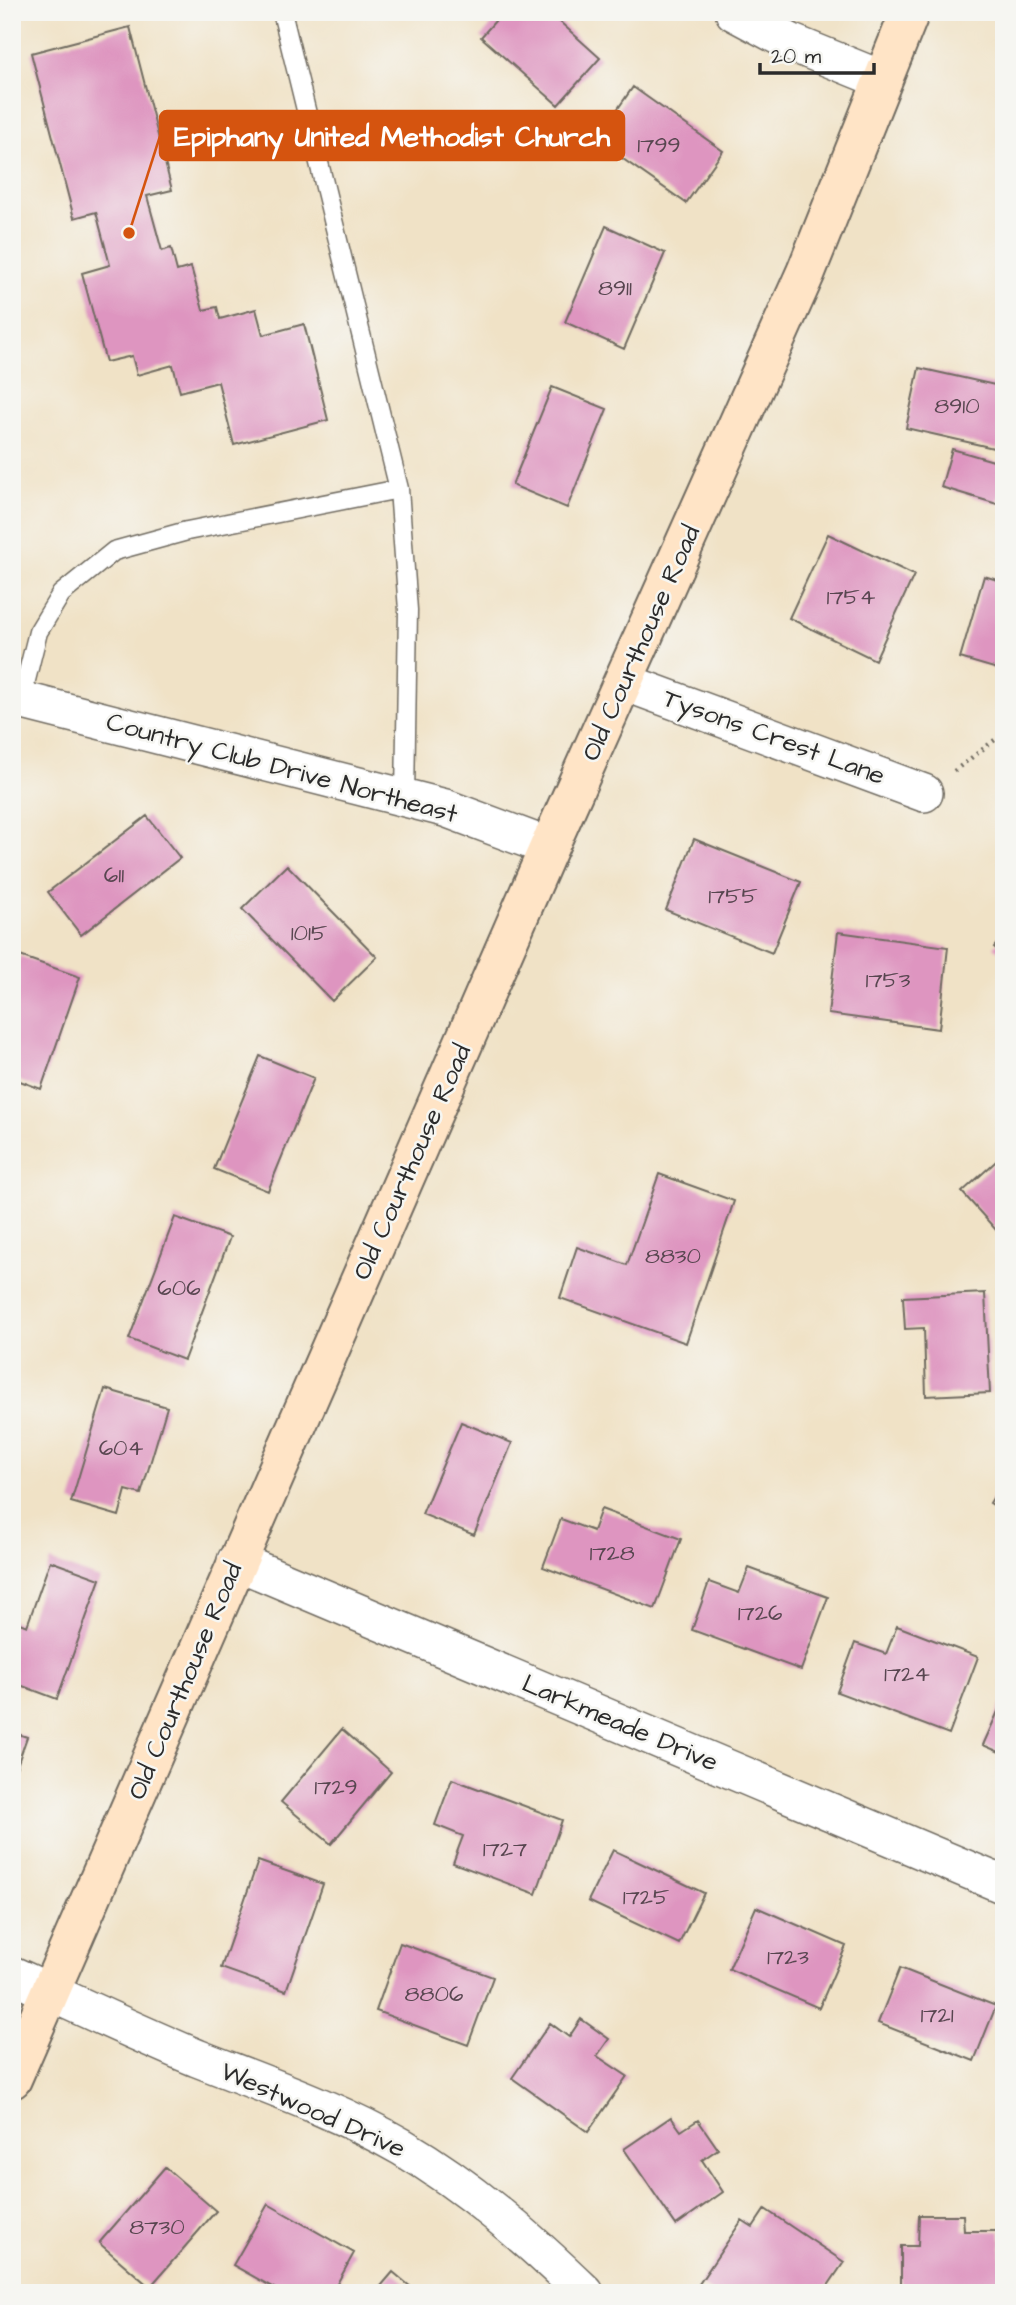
<svg xmlns="http://www.w3.org/2000/svg" width="1016" height="2305" viewBox="0 0 1016 2305" font-family="'Architects Daughter',sans-serif">
	<rect width="100%" height="100%" fill="#f6f6f2"/>
	<filter id="ink" filterUnits="userSpaceOnUse"><feTurbulence type="fractalNoise" baseFrequency=".0143" numOctaves="2"/><feDisplacementMap in="SourceGraphic" scale="14" xChannelSelector="R" yChannelSelector="G"/><feConvolveMatrix kernelMatrix="1 2 1 2 8 2 1 2 1" color-interpolation-filters="sRGB"/></filter>
	<filter id="wash" filterUnits="userSpaceOnUse"><feTurbulence type="fractalNoise" baseFrequency=".00686" numOctaves="4" result="noise"/><feDisplacementMap in="SourceGraphic" scale="28" xChannelSelector="R" yChannelSelector="G"/><feGaussianBlur stdDeviation="1.57" result="paint"/><feColorMatrix in="noise" values="0 0 0 0 0 0 0 0 0 0 0 0 0 0 0 0 0 1.4 0 .05"/><feComposite in="paint" operator="in"/></filter>
	<g filter="url(#wash)">
		<rect width="100%" height="100%" fill="#f0e2c6"/>
		<g id="blocks">
			<path fill="#de95c0" d="M503,12H549L600,58L558,105L481,37Z
				M130,27L172,190L147,196L162,251L171,248L177,271L191,267L203,310L217,307L220,319L256,309L263,335L304,324L328,420L234,445L218,382L180,392L173,365L137,375L132,356L106,362L82,273L110,265L96,212L74,218L31,53Z
				M633,87L723,151L686,203L596,140Z
				M606,226L665,253L624,349L565,322Z
				M919,368L1004,387V424L998,449L906,428Z
				M552,387L607,409L567,508L512,485Z
				M952,449L1004,464V481L997,504L941,487Z
				M828,534L914,575L875,660L789,618Z
				M984,576L1004,582V671L960,658Z
				M147,816L180,858L81,935L48,892Z
				M694,839L801,882L772,953L666,910Z
				M287,865L377,957L332,1001L242,909Z
				M838,932L948,947L939,1029L828,1014Z
				M1004,935V955L994,947Z
				M20,956L80,977L41,1089L12,1078V978Z
				M260,1056L314,1078L268,1191L214,1169Z
				M1004,1154V1239L962,1192Z
				M659,1174L734,1201L686,1343L560,1298L577,1247L627,1265Z
				M175,1217L230,1237L184,1360L129,1339Z
				M985,1293L990,1393L926,1396L924,1328L905,1329L903,1297Z
				M105,1389L167,1407L141,1494L126,1490L119,1516L71,1502Z
				M461,1422L512,1443L474,1535L422,1514Z
				M1004,1480V1512L990,1503Z
				M601,1509L681,1539L655,1609L543,1567L561,1519L593,1531Z
				M50,1561L100,1579L57,1699L12,1682V1620L27,1626Z
				M749,1568L828,1597L801,1670L692,1630L709,1582L739,1593Z
				M897,1626L978,1657L949,1734L837,1692L855,1643L886,1654Z
				M1004,1698V1754L983,1745Z
				M342,1729L391,1772L331,1844L281,1802Z
				M12,1732L27,1737L13,1777H12Z
				M452,1779L562,1820L536,1894L453,1863L463,1836L435,1825Z
				M613,1850L704,1893L679,1944L588,1901Z
				M258,1861L323,1884L286,1991L221,1968Z
				M756,1907L846,1946L819,2008L729,1969Z
				M400,1943L493,1977L468,2045L376,2011Z
				M900,1968L996,2006L974,2061L878,2023Z
				M581,2019L609,2039L597,2056L627,2076L588,2132L512,2078L550,2023L569,2037Z
				M671,2117L681,2131L698,2120L718,2149L702,2160L723,2192L676,2225L624,2149Z
				M165,2167L216,2211L150,2287L99,2243Z
				M268,2204L354,2253L332,2293H283L233,2265Z
				M765,2209L844,2262L823,2293H713L699,2284L742,2220L753,2227Z
				M919,2215H963L964,2231H1001V2293H901V2246H918Z
				M393,2272L418,2293H375Z"/>
		</g>
	</g>
	<g filter="url(#ink)">
		<use href="#blocks" fill-opacity="0" stroke="#706b61" stroke-width="2"/>
		<g fill="none" stroke-linecap="round" stroke-linejoin="round">
			<g stroke="#706b61" stroke-width="21">
				<path id="lane" d="M282,12L399,489L408,610L405,797
					M21,700L38,632L61,594L114,551L187,531L399,489"/>
			</g>
			<g stroke="#706b61" stroke-width="40">
				<path id="street" d="M734,12L792,43L883,80
					M624,682L924,793
					M12,698L445,808L549,847
					M236,1561L1004,1885
					M12,1975C74,2003 135,2032 197,2058C266,2085 338,2110 402,2147C470,2187 528,2238 585,2293"/>
			</g>
			<g stroke="#706b61" stroke-width="42">
				<path id="secondary" d="M12,2079L549,847L806,272L910,12"/>
			</g>
			<path stroke="#706b61" stroke-width="4.5" stroke-dasharray="2 5" stroke-linecap="butt" d="M954,771L1004,733"/>
			<use href="#lane" stroke="#fff" stroke-width="18"/>
			<use href="#street" stroke="#fff" stroke-width="37"/>
			<use href="#secondary" stroke="#ffe4c6" stroke-width="38"/>
		</g>
	</g>
	<g text-anchor="middle" dominant-baseline="central" stroke-width="5" stroke-linejoin="round" paint-order="stroke">
		<g font-size="23" fill="#584650">
			<text x="659" y="145">1799</text>
			<text x="615" y="288">8911</text>
			<text x="957" y="406">8910</text>
			<text x="851" y="597">1754</text>
			<text x="114" y="875">611</text>
			<text x="733" y="896">1755</text>
			<text x="309" y="933">1015</text>
			<text x="888" y="980">1753</text>
			<text x="673" y="1256">8830</text>
			<text x="179" y="1288">606</text>
			<text x="121" y="1448">604</text>
			<text x="612" y="1553">1728</text>
			<text x="760" y="1613">1726</text>
			<text x="907" y="1674">1724</text>
			<text x="336" y="1787">1729</text>
			<text x="505" y="1849">1727</text>
			<text x="646" y="1897">1725</text>
			<text x="788" y="1957">1723</text>
			<text x="434" y="1994">8806</text>
			<text x="937" y="2015">1721</text>
			<text x="157" y="2227">8730</text>
		</g>
		<g font-size="26" fill="#2b2b2b" stroke="#f6f6f2">
			<text transform="translate(641 643) rotate(-66)">Old Courthouse Road</text>
			<text transform="translate(774 737) rotate(20)">Tysons Crest Lane</text>
			<text transform="translate(282 768) rotate(15)">Country Club Drive Northeast</text>
			<text transform="translate(412 1162) rotate(-66)">Old Courthouse Road</text>
			<text transform="translate(185 1681) rotate(-67)">Old Courthouse Road</text>
			<text transform="translate(620 1723) rotate(23)">Larkmeade Drive</text>
			<text transform="translate(313 2110) rotate(24)">Westwood Drive</text>
		</g>
	</g>
	<path fill="none" stroke="#d5540f" stroke-width="2.5" d="M129 233L160 136"/>
	<circle fill="#d5540f" stroke="#f6f6f2" stroke-width="2.5" cx="129" cy="233" r="7"/>
	<rect fill="#d5540f" stroke="#d5540f" stroke-width="2.5" x="160" y="111" width="464" height="49" rx="7"/>
	<g font-size="28" text-anchor="middle" font-weight="bold" fill="#fff">
		<text x="392" y="146">Epiphany United Methodist Church</text>
	</g>
	<rect width="1016" height="2305" fill="none" stroke="#f6f6f2" stroke-width="42"/>
	<path d="M760 63v10h114v-10" fill="none" stroke="#2b2b2b" stroke-width="3.5"/>
	<text x="771" y="63" font-size="21" fill="#2b2b2b" stroke="#f6f6f2" stroke-width="5" paint-order="stroke">20 m</text>
</svg>
